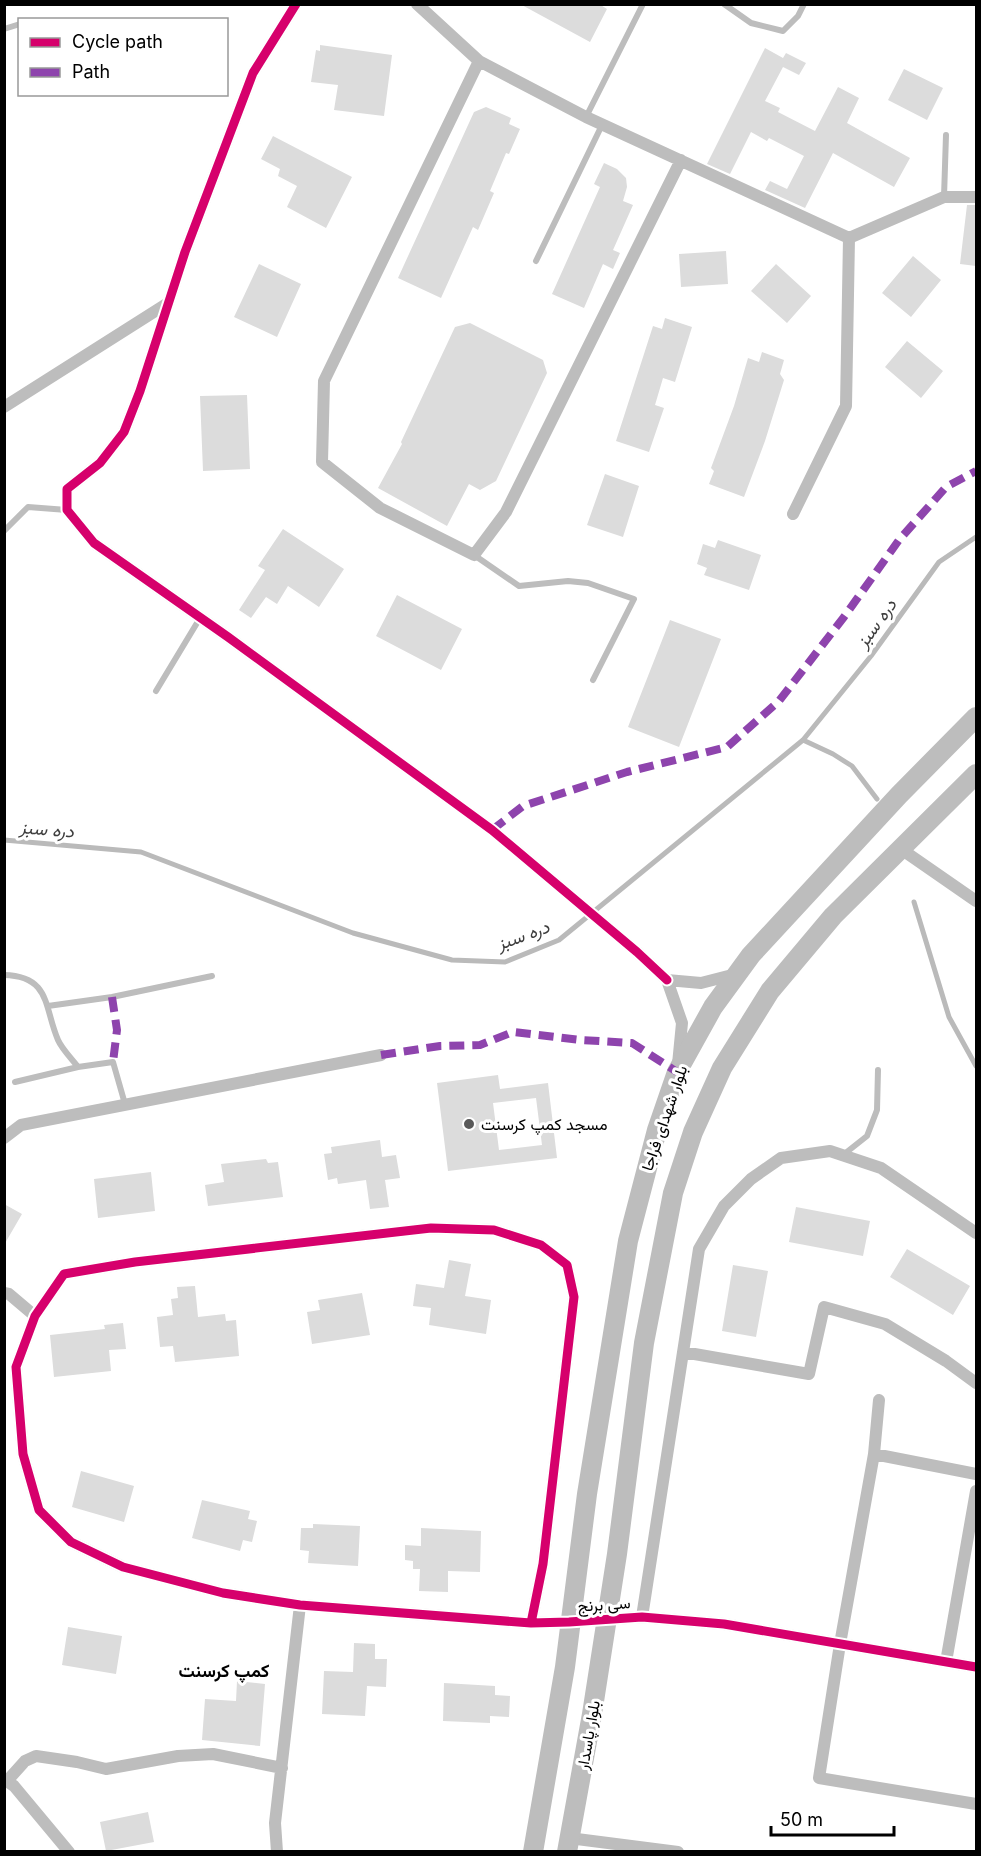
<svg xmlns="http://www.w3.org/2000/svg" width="981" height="1856" viewBox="0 0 981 1856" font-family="Inter,Vazirmatn,sans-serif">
	<rect width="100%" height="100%" fill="#fff"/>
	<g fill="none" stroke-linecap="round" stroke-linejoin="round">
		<path stroke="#bababa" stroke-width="5" d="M803,740L833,754L852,766L877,799
			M4,840L141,852L353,933L452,960L505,962L559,940L803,740L871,656L939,562L976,537
			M914,902L949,1017L976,1066"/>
	</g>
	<path fill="#dcdcdc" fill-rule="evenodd" d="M520,4H599L607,9L590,42Z
		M320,45L392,55L384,116L334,110L338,85L311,82L316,50L320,51Z
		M765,48L783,58L786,53L806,63L799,75L783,67L765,101L780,108L778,112L815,131L838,87L859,98L847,123L910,158L894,187L833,153L805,208L765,190L770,181L787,189L804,156L769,138L767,141L751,132L730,174L707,164Z
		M904,69L943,88L927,120L888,100Z
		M486,107L511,118L509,124L520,129L509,154L506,153L490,191L494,193L478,230L473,227L441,298L398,278L474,112Z
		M273,136L352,177L326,228L287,207L297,186L278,176L280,169L261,159Z
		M604,163L617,169L626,178L627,187L623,201L633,205L613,250L620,253L613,269L603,264L584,308L552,294L600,187L594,184Z
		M967,205H976V266L960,264Z
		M726,251L728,284L681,287L679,254Z
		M913,256L941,280L911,317L882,293Z
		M259,264L301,284L277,337L234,317Z
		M776,264L811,296L787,323L751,291Z
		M665,318L692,327L675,382L663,378L655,405L664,408L649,452L616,441L653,326L662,329Z
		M470,323L543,360L547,373L496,481L480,490L469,484L447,526L378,488L402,444L401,442L455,327Z
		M907,341L943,371L921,398L885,367Z
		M762,352L784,360L780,374L784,380L765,441L744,497L709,484L714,471L711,468L734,406L748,358L759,362Z
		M247,395L250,469L203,471L200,396Z
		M605,474L639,486L623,537L587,525Z
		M283,529L344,569L319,607L288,586L277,604L266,597L251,618L239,610L265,570L258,566Z
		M718,540L761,555L749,590L704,575L707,568L697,564L703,544L715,548Z
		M397,595L462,629L441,670L376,636Z
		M670,620L721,639L679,747L628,727Z
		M498,1075L500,1089L548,1083L557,1158L448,1171L437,1083ZM536,1098L542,1145L499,1150L493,1103Z
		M380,1140L382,1157L396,1155L400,1178L385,1180L389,1207L370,1209L366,1180L338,1184L337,1178L328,1180L324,1154L332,1153L331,1147Z
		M266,1159L268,1163L278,1162L283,1197L208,1206L205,1185L224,1182L221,1164Z
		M151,1172L155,1211L98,1218L94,1179Z
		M4,1204L22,1214L4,1245Z
		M796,1207L870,1221L863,1256L789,1242Z
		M907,1249L970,1286L953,1315L890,1277Z
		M449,1260L471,1264L465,1296L491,1300L486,1334L429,1325L431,1308L413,1306L416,1284L444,1288Z
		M733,1265L768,1271L756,1337L722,1331Z
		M195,1286L198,1317L225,1314L226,1321L236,1320L239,1356L175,1362L173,1346L160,1347L157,1317L173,1315L171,1299L178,1298L177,1287Z
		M362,1293L370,1335L312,1344L307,1312L320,1310L318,1300Z
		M123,1323L126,1349L109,1350L111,1371L54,1377L50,1335L105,1329L104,1325Z
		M81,1471L134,1486L124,1522L72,1507Z
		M202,1500L250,1511L248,1519L257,1521L252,1542L243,1540L240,1551L192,1538Z
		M313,1524L360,1526L358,1566L308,1563L309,1551L300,1550L301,1528H313Z
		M421,1528L481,1531L480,1572L448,1571V1592L419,1591L420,1569H413V1561L405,1560V1545L421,1546Z
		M68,1627L122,1636L116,1674L62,1665Z
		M354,1643L375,1644V1659H387L386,1687L367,1686L365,1716L322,1714L324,1671L353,1672Z
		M237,1681L265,1684L260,1746L202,1740L205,1699L236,1701Z
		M444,1683L495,1686V1695L510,1696L509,1717L490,1716V1723L443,1721Z
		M148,1812L154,1842L106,1851L100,1822Z"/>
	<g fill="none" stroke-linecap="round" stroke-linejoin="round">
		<path stroke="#bdbdbd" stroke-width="6" d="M724,4L751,23L783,31L798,16L804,4
			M4,29L20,24
			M586,117L643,4
			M944,197L946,135
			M536,261L602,125
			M4,531L28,507L67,510
			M474,555L519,586L568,581L588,583L634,599L593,680
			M156,691L200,618
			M4,975C51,976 44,1008 58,1040C62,1049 71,1058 78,1067L113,1062L125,1104
			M48,1006L112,997L212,976
			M15,1082L78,1067
			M843,1155L867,1136L877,1110L878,1070"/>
		<path stroke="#bdbdbd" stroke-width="12" d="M296,4L253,73L185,252L140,391L124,432L100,463L67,489V510L94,543L228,637L492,830L637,952L667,980
			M417,4L479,61L586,117L849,238
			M479,61L324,381L322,462L380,508L474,555L506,512L681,160
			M4,407L168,303
			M793,514L846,406L849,238L944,197H976
			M901,849L976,901
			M678,1064L682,1023L667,980L701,983L736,974
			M4,1138L21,1125L381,1055
			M4,1293L9,1294L35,1316
			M683,1352L809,1374L824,1307L885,1324L946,1361L976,1383
			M879,1400L874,1454L840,1644L819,1778L976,1804
			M874,1454L976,1474
			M642,1617L699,1249L724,1206L751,1179L781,1158L830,1151L881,1168L976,1233
			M531,1623L543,1564L574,1297L567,1265L541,1245L494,1230L431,1228L135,1262L64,1274L35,1316L16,1367L23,1454L39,1510L71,1542L123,1567L223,1593L300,1605L531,1623L569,1622L642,1617L724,1624L976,1667
			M946,1662L976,1491
			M4,1779L14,1786L69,1852
			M7,1781L25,1761L36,1756L77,1762L106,1769L178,1756L213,1754L282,1768
			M569,1838L678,1852
			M277,1852L275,1823L300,1605"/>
		<path stroke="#bdbdbd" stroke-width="20" d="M533,1852L565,1667L587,1494L628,1241L657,1130L677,1072L713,1007L751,955L899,795L976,717
			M567,1852L592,1714L617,1554L644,1343L673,1193L693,1132L722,1068L770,991L833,916L976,774"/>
		<path stroke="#8e44ad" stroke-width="8" stroke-dasharray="15 8" stroke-linecap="butt" d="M492,830L523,806L627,772L727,747L779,701L844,617L899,540L946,487L976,471
			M112,997L117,1030L113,1062
			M381,1055L440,1046L480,1045L513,1032L581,1040L632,1043L677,1072"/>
		<g stroke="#fff" stroke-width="13">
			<path id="cycleway" d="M296,4L253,73L185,252L140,391L124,432L100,463L67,489V510L94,543L228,637L492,830L637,952L667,980
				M531,1623L543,1564L574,1297L567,1265L541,1245L494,1230L431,1228L135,1262L64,1274L35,1316L16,1367L23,1454L39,1510L71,1542L123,1567L223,1593L300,1605L531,1623L569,1622L642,1617L724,1624L976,1667"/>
		</g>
		<use href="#cycleway" stroke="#d6006c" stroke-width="9"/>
	</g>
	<circle fill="#595959" stroke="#fff" stroke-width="2" cx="469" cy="1124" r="6"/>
	<g text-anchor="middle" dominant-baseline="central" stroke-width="6" stroke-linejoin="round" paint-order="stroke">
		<g font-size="16" fill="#000" stroke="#fff">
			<text transform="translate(664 1118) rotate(-71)">بلوار شهدای فراجا</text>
			<text transform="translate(604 1604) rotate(-4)">سی برنج</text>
			<text transform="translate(588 1735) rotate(-80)">بلوار پاسدار</text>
		</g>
		<g font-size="16" fill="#000" stroke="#fff" text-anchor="start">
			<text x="481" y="1124">مسجد کمپ کرسنت</text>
		</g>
		<g font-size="18" font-style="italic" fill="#3e3e3e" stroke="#fff">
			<text transform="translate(876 623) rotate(-54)">دره سبز</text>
			<text transform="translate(47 829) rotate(5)">دره سبز</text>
			<text transform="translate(523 935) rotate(-20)">دره سبز</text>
		</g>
		<g font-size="18" font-weight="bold" fill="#000" stroke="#fff">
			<text x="224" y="1670">کمپ کرسنت</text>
		</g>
	</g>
	<rect width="981" height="1856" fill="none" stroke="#000000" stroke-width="12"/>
	<rect x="18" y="18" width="210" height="78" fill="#ffffff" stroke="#999999" stroke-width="1.5"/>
	<rect x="30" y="38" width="30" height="9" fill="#d6006c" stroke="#999999" stroke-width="1.5"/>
	<text x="72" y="48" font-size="18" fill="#000000">Cycle path</text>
	<rect x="30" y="68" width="30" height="9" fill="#8e44ad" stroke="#999999" stroke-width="1.5"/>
	<text x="72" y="78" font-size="18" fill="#000000">Path</text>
	<path d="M771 1826v9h123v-9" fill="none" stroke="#000000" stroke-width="3"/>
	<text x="780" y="1826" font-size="18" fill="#000000" stroke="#ffffff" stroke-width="4.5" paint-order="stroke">50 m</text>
</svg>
